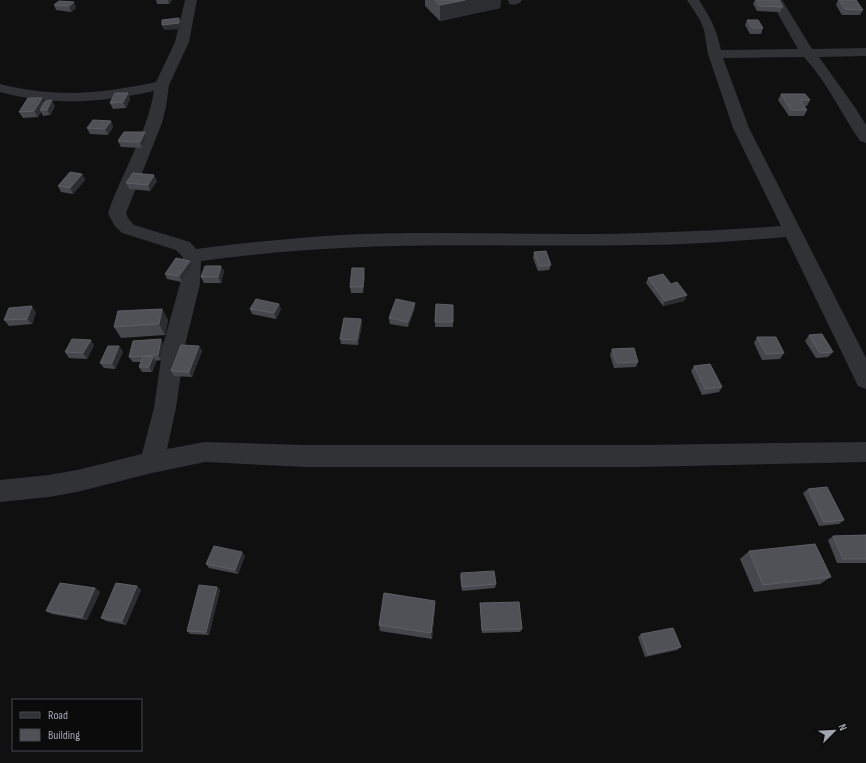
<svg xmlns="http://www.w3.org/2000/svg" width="866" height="763" viewBox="0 0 866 763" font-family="'Sofia Sans Condensed',sans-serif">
	<rect width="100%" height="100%" fill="#101011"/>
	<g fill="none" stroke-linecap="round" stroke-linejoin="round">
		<path fill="#313236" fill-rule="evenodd" d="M185,0H197L189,42L169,85L166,107L162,123L126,213L128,218L134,225L190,242L196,249C244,243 292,238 340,235C416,231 491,234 567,234C638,234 709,231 781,226L733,128L708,54L704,30L700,20L687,0H699C711,19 716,28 721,50L798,49L770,0H782L812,49L866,48V56L819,57L854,106L866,125V143L860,141C841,113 827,82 804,57L723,58L749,128L866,358V389L858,386L786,237C738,241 690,245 641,245C542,247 442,243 342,248C295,250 248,255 201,261L200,284L185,345L176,408L167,449L205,442L306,445H638L866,442V462L638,467H306L205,462L152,473L77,492L49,497L0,502V480L49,475L77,470L142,454L154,408L163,345L180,284L183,257L176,250L122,233L114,225L108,213C122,172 147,134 154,91C102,103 52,106 0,92V84C56,98 100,94 156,82L175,42Z
			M508,0H522C519,5 514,5 509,4Z"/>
	</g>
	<path fill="#46474c" d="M156,0H172L169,4H157Z
		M425,0H501L500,8L440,21L425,6Z
		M755,0H779L783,7L780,12L757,11L753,4Z
		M838,0H856L863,10L860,15H842L836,5Z
		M59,1L76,8L71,12L56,10L54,5Z
		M747,20L763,28L761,34H750L745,25Z
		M128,93L130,99L126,108L113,109L110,103Z
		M781,94L810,100L807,106H804L807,110L804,116H789L778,100Z
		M44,102L55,106L50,115L43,116L41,112L38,117L23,118L19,112Z
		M111,121L113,127L108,135L90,134L87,128Z
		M145,132L147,138L142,148L121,147L118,141Z
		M82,174L85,180L73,194L61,192L58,186Z
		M157,181L150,191L129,189L126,183Z
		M534,252L551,265L549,270L538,271L533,258Z
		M192,266L182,282L167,279L165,274Z
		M224,271L221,283H204L201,277Z
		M365,274L363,293H351L350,287Z
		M648,278L687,295L684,301L663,306L646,283Z
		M436,304L453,322V327H435Z
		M415,308L408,327L390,324L389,318Z
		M162,309L168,320L165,335L121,338L114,327Z
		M250,309H281L276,319L252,314Z
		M36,312L32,324L9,326L4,320Z
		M361,319L362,324L358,345L341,344L340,339Z
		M809,335L833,352L828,357L816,358L805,341Z
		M757,337L784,353L780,359L762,360L754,343Z
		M94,345L87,359L69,358L65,352Z
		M164,345L161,360L155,361L156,362L152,372H142L139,367L141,362H133L129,357Z
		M119,346L123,352L115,369L104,368L100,363Z
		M199,346L202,351L192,377L174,376L171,371Z
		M612,349L638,362L636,367L614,368L610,355Z
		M694,366L722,387L719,392L702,395L691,371Z
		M808,489L844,520L839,524L819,526L803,493Z
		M866,535V563H837L828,540L833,536Z
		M749,551L831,577L820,584L754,592L740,559Z
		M245,556L238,574L209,568L206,564Z
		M461,573L496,584L495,588L462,591L460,577Z
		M137,586L141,590L126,625L106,621L101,618Z
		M217,587L220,590L209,635L190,634L187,631Z
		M95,588L100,592L87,620L52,614L46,611Z
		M480,603L522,629L520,632L482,633L480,606Z
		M435,607L432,639L380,631L379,625Z
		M641,634L681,647L677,650L645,657L638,637Z"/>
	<path fill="#2c2d30" d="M168,0H172L169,4Z
		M465,0H501L500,8L440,21V5Z
		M74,2L76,8L71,12L69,6Z
		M179,18L181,23V29L164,30L162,25Z
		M128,93L130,99L126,108L123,102Z
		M42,98L45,104L40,110L41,112L38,117L34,111Z
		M52,100L55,106L50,115L47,110Z
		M111,121L113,127L108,135L105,129Z
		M145,132L147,138L142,148L140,142Z
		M82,174L85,180L73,194L70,188Z
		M154,175L157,181L150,191L148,185Z
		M190,261L192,266L182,282L179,276Z
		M221,266L224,271L221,283L218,277Z
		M364,268L365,274L363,293V287Z
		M687,295L684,301L663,306L665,301Z
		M415,303V308L408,327V322Z
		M279,304L281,309L276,319L274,313Z
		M32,306L36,312L32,324L27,319Z
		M162,309L168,320L165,335L159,324Z
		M361,319L362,324L358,345L357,340Z
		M161,339L164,345L161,360L158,355Z
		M91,340L94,345L87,359L83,353Z
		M119,346L123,352L115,369L112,363Z
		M199,346L202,351L192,377L189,372Z
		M153,357L156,362L152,372L149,367Z
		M242,552L245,556L238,574L235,570Z
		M137,586L141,590L126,625L122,621Z
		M217,587L220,590L209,635L206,632Z
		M95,588L100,592L87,620L82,617Z
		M435,601V607L432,639L431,633Z"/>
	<path fill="#505157" stroke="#5d5f65" d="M435,0H465L440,5Z
		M756,0H779L783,7L759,6Z
		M839,0H856L863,10L845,9Z
		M59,1L74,2L69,6L54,5Z
		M179,18V23L162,25V20Z
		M747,20H758L763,28H752Z
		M115,93H128L123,102L110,103Z
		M781,94H805L810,100H800L807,110H791Z
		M28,98H42L34,111L19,112Z
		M52,100L47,110H40L45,101Z
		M93,120L111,121L105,129L87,128Z
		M124,132H145L140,142L118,141Z
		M70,172L82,174L70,188L58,186Z
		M133,173L154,175L148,185L126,183Z
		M546,251L551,265L539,266L534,252Z
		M176,258L190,261L179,276L165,274Z
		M205,266H221L218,277H201Z
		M352,268H364L363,287H350Z
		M663,274L671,284L677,282L687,295L665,301L648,278Z
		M256,299L279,304L274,313L250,309Z
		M396,299L415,303L408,322L389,318Z
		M436,304L453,305V322H435Z
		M32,306L27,319L4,320L9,308Z
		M162,309L159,324L114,327L118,311Z
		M344,318L361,319L357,340L340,339Z
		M822,334L833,352L820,353L809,335Z
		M757,337H776L784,353L766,354Z
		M72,339L91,340L83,353L65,352Z
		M161,339L158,355L129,357L133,341Z
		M181,345L199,346L189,372L171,371Z
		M108,346H119L112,363H100Z
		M634,348L638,362L617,363L612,349Z
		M143,356L153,357L149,367H139Z
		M710,364L722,387L705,389L694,366Z
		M827,487L844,520L824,522L808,489Z
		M866,535V559H843L833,536Z
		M815,544L831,577L763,585L749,551Z
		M214,546L242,552L235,570L206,564Z
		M494,571L496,584L462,587L461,573Z
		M60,583L95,588L82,617L46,611Z
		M116,583L137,586L122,621L101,618Z
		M199,585L217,587L206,632L187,631Z
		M384,593L435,601L431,633L379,625Z
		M519,602L522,629L482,630L480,603Z
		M673,628L681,647L648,654L641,634Z"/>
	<rect x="12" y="699" width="130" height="52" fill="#0b0b0c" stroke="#47494e"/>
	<rect x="20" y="712" width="20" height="6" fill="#313236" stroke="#47494e"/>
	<text x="48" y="719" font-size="12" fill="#a2a6b1">Road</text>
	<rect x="20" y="729" width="20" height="12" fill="#505157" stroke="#47494e"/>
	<text x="48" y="739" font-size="12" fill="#a2a6b1">Building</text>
	<g transform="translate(834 731) rotate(66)" stroke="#0b0b0c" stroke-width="3" paint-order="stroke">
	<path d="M0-3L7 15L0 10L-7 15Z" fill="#a2a6b1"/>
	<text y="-6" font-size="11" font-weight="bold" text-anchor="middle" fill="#a2a6b1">N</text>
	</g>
</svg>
